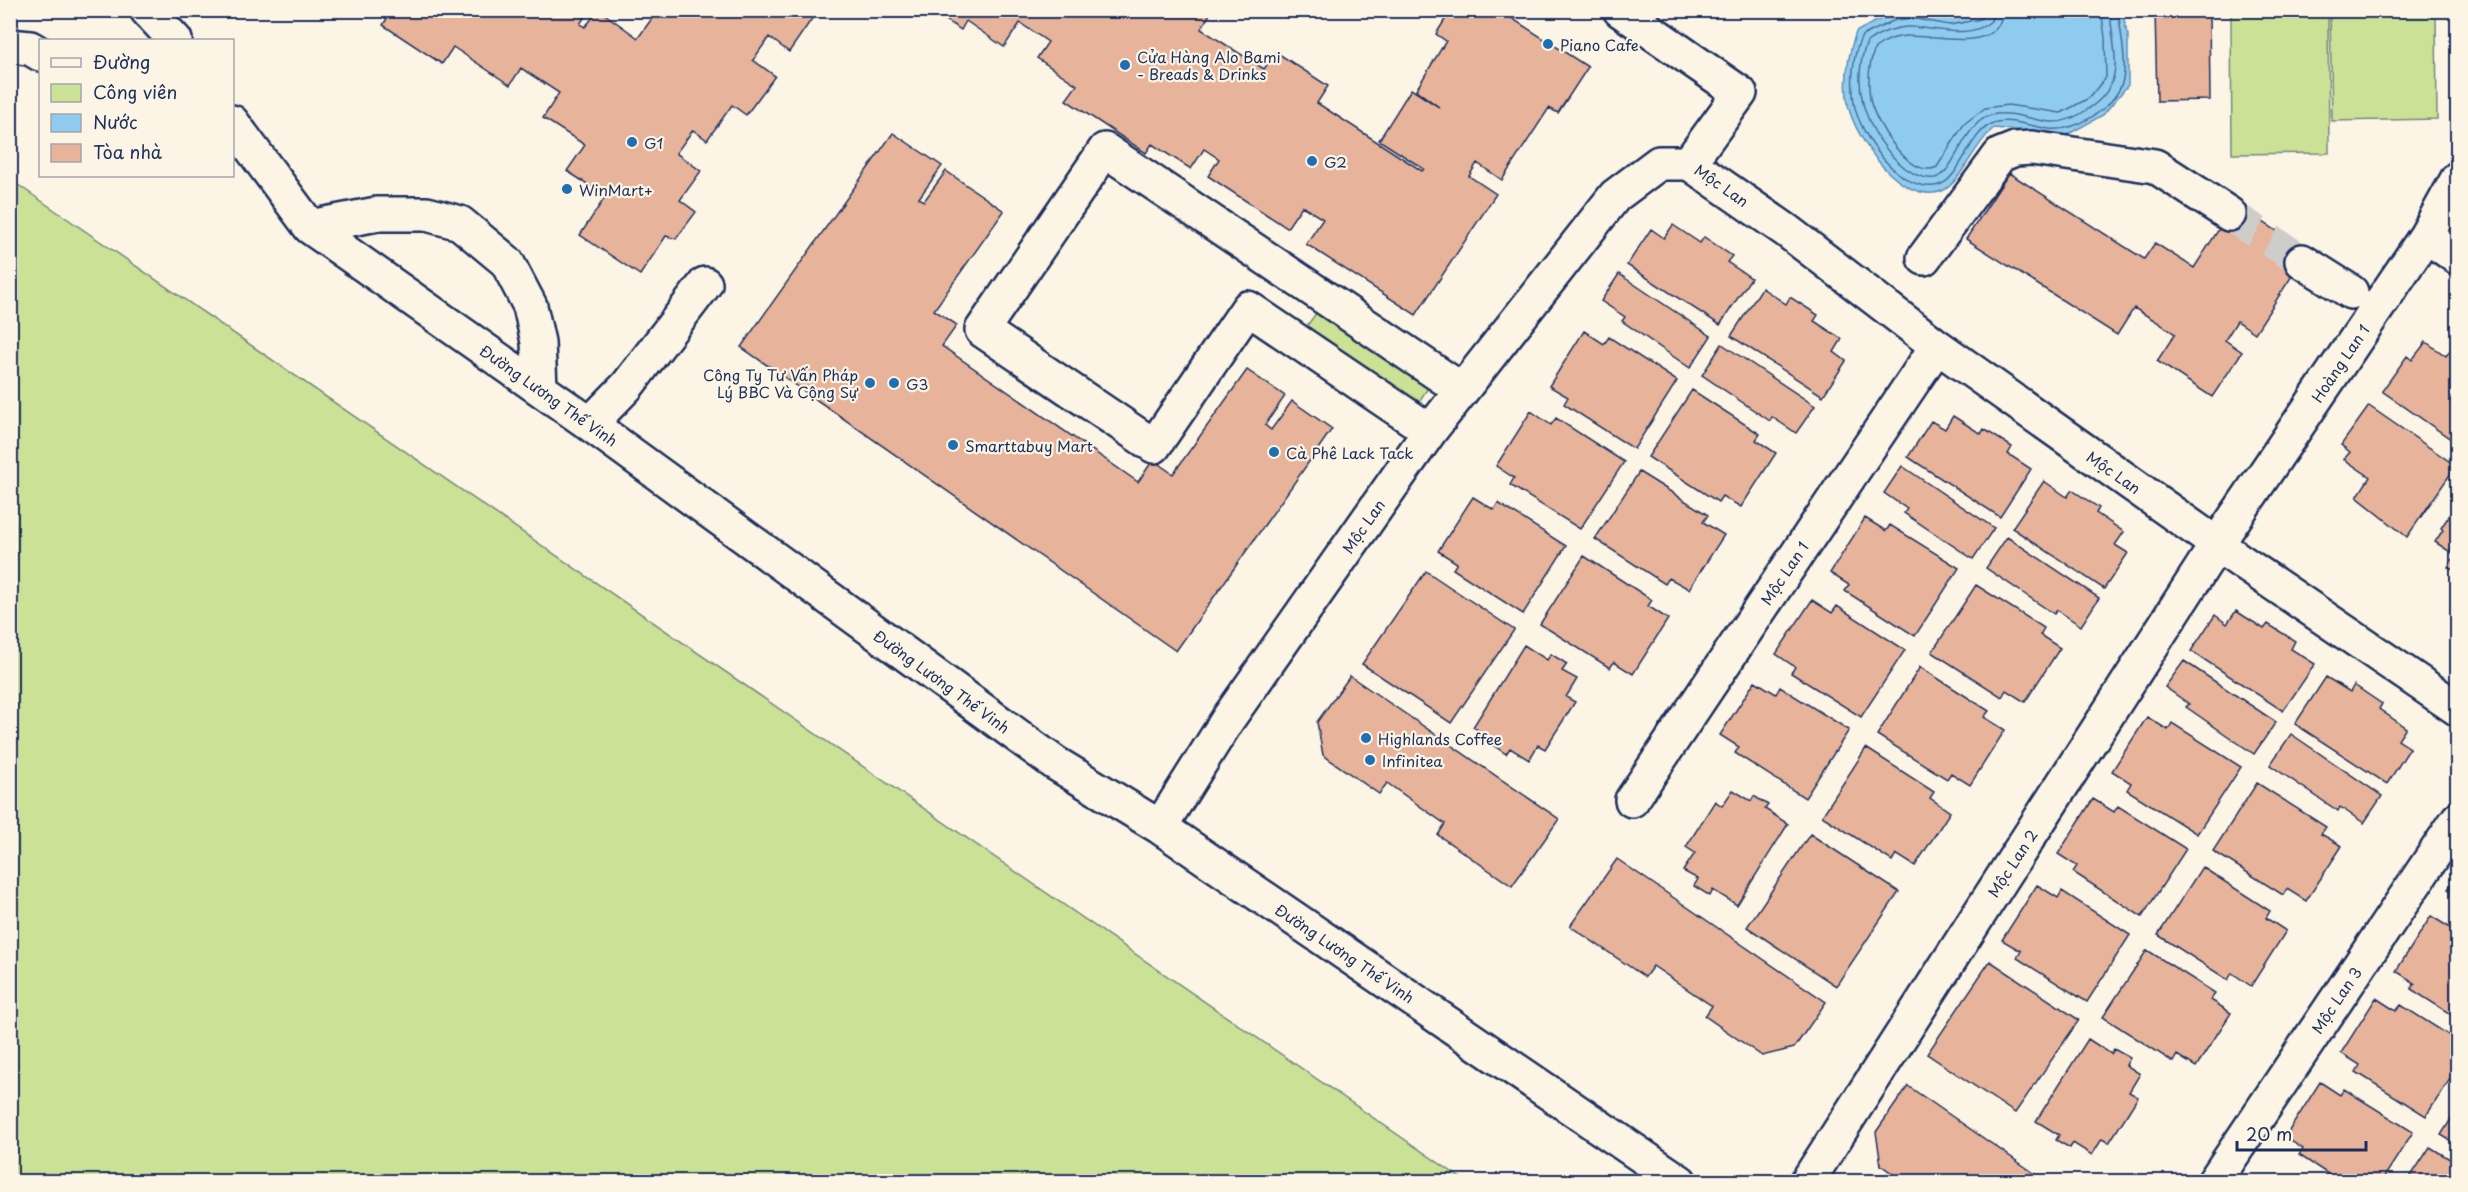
<svg xmlns="http://www.w3.org/2000/svg" width="2468" height="1192" viewBox="0 0 2468 1192" font-family="'Playpen Sans',sans-serif">
	<rect width="100%" height="100%" fill="#fcf5e5"/>
	<filter id="ink" filterUnits="userSpaceOnUse"><feTurbulence type="fractalNoise" baseFrequency=".0167" numOctaves="2"/><feDisplacementMap in="SourceGraphic" scale="12" xChannelSelector="R" yChannelSelector="G"/><feConvolveMatrix kernelMatrix="1 2 1 2 8 2 1 2 1" color-interpolation-filters="sRGB"/></filter>
	<g filter="url(#ink)">
		<path fill="#cbe196" stroke="#73887a" stroke-width="1.5" d="M2231,11H2328L2329,153L2232,154Z
			M2330,11H2436L2437,119L2332,121Z
			M11,180L1465,1181H11Z
			M1317,312L1428,388L1418,403L1306,327Z"/>
		<path fill="#8fcbef" stroke="#618db5" stroke-width="1.5" d="M1987,11H2122L2128,35V85L2103,115L2067,135L1994,128C1974,144 1961,183 1942,191C1901,206 1855,138 1848,105C1844,81 1848,55 1856,32C1873,22 1889,14 1909,13C1939,12 1952,24 1987,11Z"/>
		<g fill="none" stroke-linecap="round" stroke-linejoin="round">
			<path stroke="#496d98" stroke-width="1.5" d="M1986,10L1981,19L1950,25L1910,18L1893,21L1862,36C1852,55 1851,82 1854,103C1859,134 1901,196 1939,185C1960,179 1968,136 1991,124C2005,116 2033,127 2049,129C2075,132 2113,109 2122,83C2128,65 2120,30 2118,10
				M1994,10L1991,21C1971,40 1935,28 1912,27C1897,26 1879,33 1867,42C1850,85 1865,127 1895,159C1905,169 1919,180 1935,178C1955,174 1963,123 1991,115C2010,110 2032,120 2050,122C2064,123 2077,117 2088,109C2129,82 2112,51 2110,10
				M2003,10C2001,54 1936,36 1910,36C1898,35 1884,41 1875,48C1869,63 1868,83 1870,99C1874,121 1910,181 1937,167L1964,124L1985,108L2008,105L2061,113L2089,98L2106,77L2105,37L2101,10"/>
		</g>
		<path fill="#e7b39a" stroke="#1b2f5e" stroke-width="1.5" d="M392,10H589L580,24L585,27L599,10L638,38L658,10H818L789,52L769,37L753,60L775,76L746,115L732,105L707,140L693,130L676,153L701,171L680,200L696,212L676,239L666,236L640,275L580,235L606,196L567,171L585,145L543,118L559,93L521,68L510,85L453,47L442,64L383,25Z
			M931,10H1204L1210,14L1201,29L1264,69L1276,52L1328,86L1317,103L1422,171L1424,169L1379,140L1411,89L1439,107L1416,90L1446,41L1436,34L1451,10H1499L1588,67L1558,113L1549,108L1502,180L1477,163L1469,176L1496,194L1416,315L1306,244L1323,219L1302,206L1287,228L1208,176L1219,159L1204,149L1191,169L1152,144L1146,153L1066,100L1077,85L1037,58L1048,42L1020,23L1004,47L966,21L961,30Z
			M2155,10H2209L2210,100L2157,101Z
			M893,133L942,166L919,198L924,201L946,171L1004,211L934,310L957,325L942,346L1138,482L1153,460L1173,474L1247,370L1285,396L1265,425L1271,430L1292,401L1332,429L1176,651L741,347Z
			M2009,173L2144,259L2155,243L2194,268L2235,204L2308,251L2255,333L2237,321L2225,340L2242,352L2212,397L2157,361L2175,334L2154,320L2134,308L2117,335L1966,239Z
			M1673,225L1700,243L1704,237L1732,256L1727,262L1751,278L1720,325L1627,265L1651,229L1664,238Z
			M1619,274L1711,336L1690,368L1622,321L1625,317L1601,301Z
			M1762,288L1786,304L1790,297L1818,315L1814,321L1842,339L1834,352L1846,361L1823,396L1731,336Z
			M1584,331L1604,344L1609,337L1677,381L1634,449L1564,404L1568,397L1549,386Z
			M2458,340V444L2382,391L2407,356L2412,360L2426,342L2446,356Z
			M1722,344L1815,406L1796,433L1772,417L1770,421L1702,375Z
			M1692,390L1760,434L1756,440L1776,453L1741,507L1722,496L1718,502L1648,457Z
			M2369,406L2456,466L2407,537L2357,497L2370,477L2344,459L2350,452L2341,445Z
			M1531,411L1551,425L1556,418L1624,462L1580,529L1510,485L1514,478L1496,466Z
			M1953,416L1981,434L1984,429L2012,447L2008,454L2031,469L2000,517L1908,457L1931,421L1945,429Z
			M1902,466L1994,528L1973,559L1904,513L1907,509L1884,493Z
			M1639,472L1708,515L1703,522L1724,535L1689,589L1669,578L1665,584L1595,539Z
			M2044,481L2067,497L2072,490L2099,508L2096,513L2124,532L2115,545L2128,553L2104,589L2012,528Z
			M1473,497L1494,510L1498,503L1566,546L1523,614L1453,569L1457,563L1438,551Z
			M2458,509V573L2448,567L2455,555L2435,542L2443,530L2441,528L2453,510Z
			M1865,518L1886,531L1890,525L1959,568L1915,636L1845,591L1849,585L1830,573Z
			M2007,537L2099,598L2081,626L2057,610L2054,614L1986,568Z
			M1584,556L1652,600L1648,606L1668,619L1633,674L1614,662L1610,668L1540,624Z
			M1426,571L1514,630L1451,723L1362,664Z
			M1976,585L2044,628L2040,635L2060,648L2025,702L2006,690L2002,697L1932,652Z
			M1812,600L1832,613L1837,606L1905,650L1861,717L1791,673L1795,667L1776,654Z
			M2236,611L2264,629L2268,624L2295,641L2291,649L2315,664L2283,711L2191,651L2215,615L2227,624Z
			M1524,645L1547,660L1551,654L1567,664L1562,671L1577,679L1566,697L1575,702L1545,749L1538,745L1529,760L1510,748L1506,754L1493,745L1496,741L1473,727Z
			M2184,661L2276,722L2254,754L2186,707L2189,704L2165,687Z
			M1920,667L1989,711L1984,717L2005,730L1970,785L1951,773L1947,779L1877,735Z
			M1350,676L1559,819L1512,886L1438,835L1445,824L1387,783L1379,794L1323,755L1317,722Z
			M2326,677L2350,692L2354,685L2382,704L2379,709L2406,728L2398,740L2410,748L2387,784L2295,724Z
			M1755,681L1776,694L1780,687L1849,730L1805,798L1735,753L1739,747L1720,735Z
			M2147,717L2168,730L2172,723L2241,767L2197,834L2127,790L2131,783L2112,771Z
			M2291,734L2382,796L2364,823L2340,807L2338,811L2270,765Z
			M1866,748L1934,792L1930,798L1950,812L1915,866L1896,854L1892,861L1822,816Z
			M2257,783L2326,827L2321,834L2342,846L2306,901L2287,889L2283,895L2213,851Z
			M1733,790L1751,801L1754,796L1768,805L1765,809L1788,824L1737,905L1713,890L1710,896L1694,886L1698,879L1683,871L1695,853L1686,847L1715,801L1722,806Z
			M2093,799L2114,812L2118,806L2186,849L2142,917L2073,872L2077,866L2058,854Z
			M1810,834L1899,892L1836,986L1747,927Z
			M1617,859L1826,1002L1794,1048L1762,1056L1705,1016L1712,1006L1653,966L1645,977L1570,926Z
			M2202,867L2270,911L2266,918L2286,931L2251,986L2232,973L2228,980L2158,935Z
			M2458,875V895L2448,889Z
			M2037,885L2058,898L2062,891L2130,935L2087,1002L2017,958L2021,951L2002,940Z
			M2431,916L2452,929L2458,923V1019L2411,989L2415,983L2396,971Z
			M2147,950L2215,993L2211,1000L2231,1013L2196,1067L2177,1055L2173,1062L2103,1017Z
			M1990,961L2079,1020L2015,1113L1927,1054Z
			M2376,998L2396,1011L2401,1005L2458,1041V1067L2426,1116L2356,1072L2360,1065L2341,1053Z
			M2088,1039L2111,1054L2114,1049L2130,1058L2126,1065L2140,1074L2129,1092L2138,1097L2109,1143L2102,1139L2092,1155L2073,1143L2070,1148L2056,1140L2059,1135L2036,1121Z
			M2320,1082L2340,1095L2344,1089L2413,1132L2381,1182H2340L2299,1155L2303,1149L2285,1137Z
			M1908,1086L2047,1182H1904L1881,1165L1876,1132Z
			M2458,1108V1145L2441,1135Z
			M2430,1147L2458,1164V1182H2407Z"/>
		<g fill="none" stroke-linecap="round" stroke-linejoin="round">
			<path stroke="#cfcdca" stroke-width="33" stroke-dasharray="33 16" stroke-linecap="butt" d="M2229,214L2302,261"/>
			<g stroke="#1b2f5e" stroke-width="38">
				<path id="minor" d="M147,10L175,40
					M1620,10L1740,93L1689,163
					M10,46L30,48L40,54
					M232,122L310,227L590,424L1055,763L1160,827L1680,1182
					M310,227L377,214H427L460,223L507,262L530,306L538,342L540,388
					M2426,236L2458,258
					M1924,258L2000,155L2015,149L2032,148L2155,166L2229,214
					M2302,261L2351,292
					M590,424L627,386L705,284
					M1430,431L1248,308L1154,446L982,330L1105,150L1462,390
					M1632,800L1937,346
					M1160,827L1228,719L1430,431L1615,196L1659,163H1689L1787,231L1937,346L2239,560L2458,709
					M1807,1182L2217,544L2426,236L2458,178
					M2214,1182L2458,819"/>
			</g>
			<use href="#minor" stroke="#fcf5e5" stroke-width="33"/>
		</g>
	</g>
	<g fill="#1f6fb2" stroke="#fcf5e5" stroke-width="2">
		<circle cx="1548" cy="44" r="6"/>
		<circle cx="1125" cy="65" r="6"/>
		<circle cx="632" cy="142" r="6"/>
		<circle cx="1312" cy="161" r="6"/>
		<circle cx="567" cy="189" r="6"/>
		<circle cx="870" cy="383" r="6"/>
		<circle cx="894" cy="383" r="6"/>
		<circle cx="953" cy="445" r="6"/>
		<circle cx="1274" cy="452" r="6"/>
		<circle cx="1366" cy="738" r="6"/>
		<circle cx="1370" cy="760" r="6"/>
	</g>
	<g text-anchor="middle" dominant-baseline="central" stroke-width="4.5" stroke-linejoin="round" paint-order="stroke">
		<g font-size="15" fill="#1b2f5e" stroke="#fcf5e5" text-anchor="start">
			<text x="1560" y="44">Piano Cafe</text>
			<text x="1137" y="56">Cửa Hàng Alo Bami<tspan x="1137" dy="17">- Breads &amp; Drinks</tspan></text>
			<text x="644" y="142">G1</text>
			<text x="1324" y="161">G2</text>
			<text x="579" y="189">WinMart+</text>
			<text x="858" y="374" text-anchor="end">Công Ty Tư Vấn Pháp<tspan x="858" dy="17">Lý BBC Và Cộng Sự</tspan></text>
			<text x="906" y="383">G3</text>
			<text x="965" y="445">Smarttabuy Mart</text>
			<text x="1286" y="452">Cà Phê Lack Tack</text>
			<text x="1378" y="738">Highlands Coffee</text>
			<text x="1382" y="760">Infinitea</text>
		</g>
		<g font-size="15" fill="#1b2f5e" stroke="#fcf5e5">
			<text transform="translate(1722 185) rotate(35)">Mộc Lan</text>
			<text transform="translate(2340 363) rotate(-56)">Hoàng Lan 1</text>
			<text transform="translate(549 395) rotate(35)">Đường Lương Thế Vinh</text>
			<text transform="translate(2114 472) rotate(35)">Mộc Lan</text>
			<text transform="translate(1363 526) rotate(-55)">Mộc Lan</text>
			<text transform="translate(1784 573) rotate(-56)">Mộc Lan 1</text>
			<text transform="translate(942 681) rotate(36)">Đường Lương Thế Vinh</text>
			<text transform="translate(2012 863) rotate(-57)">Mộc Lan 2</text>
			<text transform="translate(1345 953) rotate(34)">Đường Lương Thế Vinh</text>
			<text transform="translate(2336 1000) rotate(-56)">Mộc Lan 3</text>
		</g>
	</g>
	<rect width="2468" height="1192" fill="none" stroke="#fcf5e5" stroke-width="36"/>
	<rect x="18" y="18" width="2432" height="1156" fill="none" stroke="#1b2f5e" stroke-width="2" filter="url(#ink)"/>
	<rect x="39" y="39" width="195" height="138" fill="#fcf5e5" stroke="#a2a6af" stroke-width="1.5"/>
	<rect x="51" y="58" width="30" height="9" fill="#fcf5e5" stroke="#a2a6af" stroke-width="1.5"/>
	<text x="93" y="69" font-size="18" fill="#1b2f5e">Đường</text>
	<rect x="51" y="84" width="30" height="18" fill="#cbe196" stroke="#a2a6af" stroke-width="1.5"/>
	<text x="93" y="99" font-size="18" fill="#1b2f5e">Công viên</text>
	<rect x="51" y="114" width="30" height="18" fill="#8fcbef" stroke="#a2a6af" stroke-width="1.5"/>
	<text x="93" y="129" font-size="18" fill="#1b2f5e">Nước</text>
	<rect x="51" y="144" width="30" height="18" fill="#e7b39a" stroke="#a2a6af" stroke-width="1.5"/>
	<text x="93" y="159" font-size="18" fill="#1b2f5e">Tòa nhà</text>
	<path d="M2237 1141v9h129v-9" fill="none" stroke="#1b2f5e" stroke-width="3"/>
	<text x="2246" y="1141" font-size="18" fill="#1b2f5e" stroke="#fcf5e5" stroke-width="4.5" paint-order="stroke">20 m</text>
</svg>
